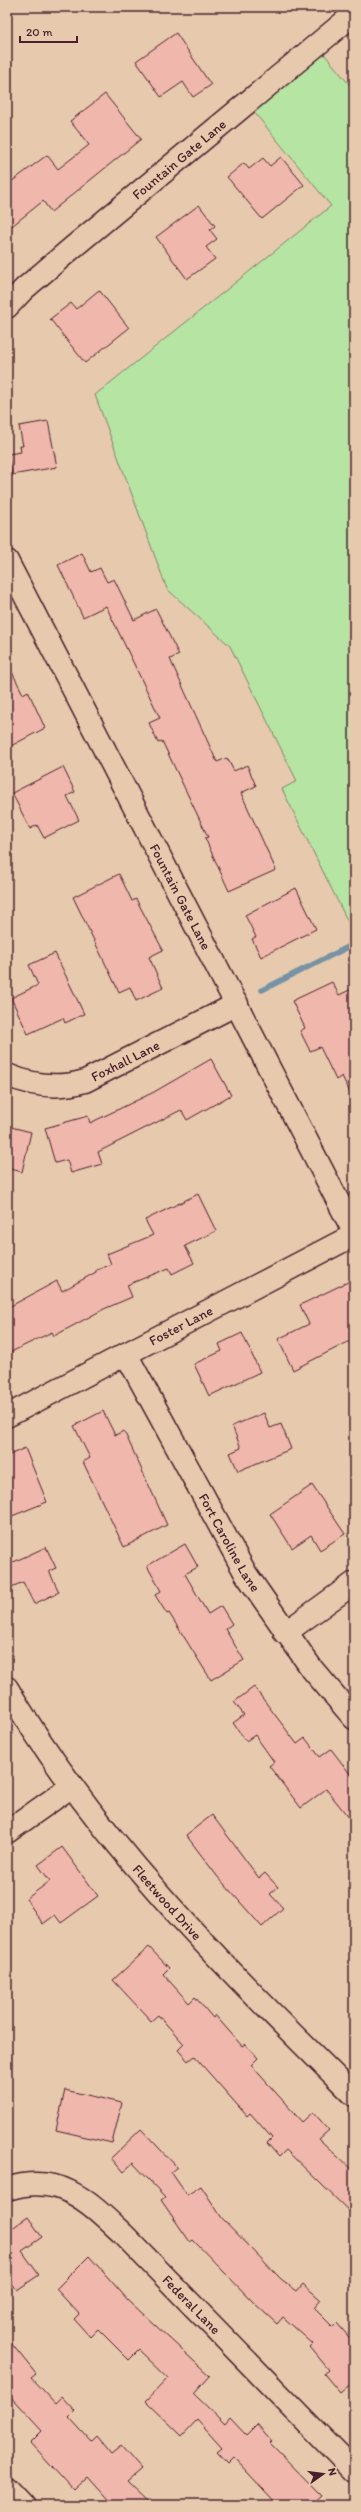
<svg xmlns="http://www.w3.org/2000/svg" width="361" height="2512" viewBox="0 0 361 2512" font-family="Itim,sans-serif">
	<rect width="100%" height="100%" fill="#e7caae"/>
	<filter id="ink" filterUnits="userSpaceOnUse"><feTurbulence type="fractalNoise" baseFrequency=".025" numOctaves="2"/><feDisplacementMap in="SourceGraphic" scale="8" xChannelSelector="R" yChannelSelector="G"/><feConvolveMatrix kernelMatrix="1 2 1 2 8 2 1 2 1" color-interpolation-filters="sRGB"/></filter>
	<g filter="url(#ink)">
		<path fill="#b5e4a3" stroke="#808267" d="M324,54L354,90V934L282,789L297,781L230,646L167,589L95,395L331,206L254,112Z"/>
		<g fill="none" stroke-linecap="round" stroke-linejoin="round">
			<path stroke="#7692a4" stroke-width="5.5" d="M262,990L354,944"/>
		</g>
		<path fill="#f0b7ad" stroke="#4a1f2b" d="M176,33L211,85L193,97L183,82L161,97L136,61Z
			M105,94L141,139L51,212L43,201L7,230V185L47,155L58,169L89,145L70,121Z
			M281,157L304,185L262,219L227,177L244,163L249,169L263,158L270,166Z
			M199,205L215,226L210,230L217,239L206,247L215,259L187,279L156,237Z
			M99,290L129,328L85,363L50,319L71,303L76,309Z
			M48,421L57,467L12,475L8,454L21,452L20,446H23L19,426Z
			M82,553L91,572L100,568L107,582L114,579L134,620L156,609L179,655L170,659L217,762L227,758L234,771L247,765L256,786L241,793L276,870L229,891L205,838L208,837L162,741L158,743L149,723L160,718L106,606L83,617L58,565Z
			M7,662L23,694L28,691L45,728L7,748Z
			M63,767L75,792L67,796L79,820L44,838L37,825L30,829L12,793Z
			M119,874L132,901L136,899L163,950L149,957L163,988L136,1001L130,987L119,992L73,897Z
			M296,888L316,929L261,957L252,939L256,937L245,915Z
			M55,953L84,1014L65,1023L63,1018L28,1034L11,998L38,985L29,965Z
			M332,982L339,995L354,988V1101L342,1076L336,1080L320,1047L310,1051L300,1031L305,1028L292,1001Z
			M211,1059L231,1095L187,1120L181,1110L98,1152L102,1164L71,1173L67,1160L55,1163L45,1128L88,1116L90,1123L154,1092Z
			M7,1126L31,1132L22,1172L7,1168Z
			M198,1194L216,1231L185,1246L194,1263L172,1274L169,1268L127,1285L132,1297L104,1309L54,1336L52,1332L7,1354V1308L57,1281L62,1291L96,1272V1270L111,1264L107,1254L153,1235L145,1220Z
			M354,1279V1339L293,1370L278,1339L309,1324L300,1305Z
			M242,1333L260,1372L209,1396L194,1364L222,1351L219,1344Z
			M103,1411L115,1435L124,1431L167,1525L124,1547L83,1462L90,1458L74,1426Z
			M264,1413L270,1428L281,1424L291,1449L238,1471L230,1453L241,1448L232,1426Z
			M25,1448L47,1502L7,1518V1456Z
			M312,1485L345,1534L320,1550L311,1535L292,1548L270,1514Z
			M185,1544L198,1567L185,1574L208,1614L221,1606L232,1624L225,1629L244,1660L211,1680L169,1613L167,1614L155,1595L161,1591L147,1566Z
			M46,1547L56,1568L49,1571L59,1592L34,1604L23,1582L7,1589V1565Z
			M254,1687L297,1744L305,1738L320,1757L331,1749L354,1779V1824L326,1789L301,1808L269,1766L274,1762L255,1735L246,1741L233,1723L244,1715L234,1702Z
			M212,1815L259,1878L265,1873L278,1887L270,1894L283,1908L262,1927L217,1876L186,1835Z
			M62,1847L98,1896L61,1923L55,1915L43,1924L26,1899L50,1881L38,1865Z
			M149,1947L169,1968L163,1974L189,2003L195,1997L213,2018L215,2015L242,2046L245,2044L258,2058L251,2065L302,2122L313,2112L329,2130L319,2139L354,2172V2216L286,2150L279,2157L267,2143L272,2138L250,2113L247,2116L194,2056L188,2061L178,2050L184,2044L158,2015L151,2021L113,1980Z
			M65,2090L122,2103L112,2143L56,2130Z
			M141,2129L177,2167L171,2172L187,2195L201,2186L222,2218L281,2279L297,2291L303,2284L321,2300L314,2308L333,2327L337,2323L354,2343V2381L340,2393L324,2374L329,2370L310,2347L313,2344L283,2317L277,2324L254,2303L193,2240L190,2242L161,2200L165,2197L133,2163L123,2172L111,2158Z
			M28,2217L42,2237L22,2251L39,2275L17,2290L7,2276V2230L8,2231Z
			M89,2256L128,2300L210,2376L194,2394L225,2424L230,2418L246,2435L257,2424L272,2441L270,2443L321,2495L310,2505H278L234,2458L228,2464L217,2452L222,2448L197,2420L182,2436L146,2401L168,2378L139,2350L129,2360L98,2329L90,2337L74,2319L79,2314L56,2289Z
			M7,2338L36,2374L31,2378L55,2404L62,2397L75,2411L69,2417L91,2441L96,2436L111,2454L121,2446L141,2469L127,2481L152,2505H114L88,2476L73,2490L30,2443L42,2431L7,2393Z"/>
		<g fill="none" stroke-linecap="round" stroke-linejoin="round">
			<g stroke="#4a1f2b" stroke-width="25">
				<g id="minor">
					<path id="s1" d="M7,307L24,289L72,248L354,14"/>
					<path id="s2" d="M7,561L354,1232"/>
					<path id="s3" d="M7,1075C33,1086 58,1089 85,1081L237,1004"/>
					<path id="s4" d="M126,1354L246,1574L312,1669L354,1718"/>
					<path id="s5" d="M7,1416L354,1235"/>
					<path d="M285,1633L354,1583"/>
					<path id="s6" d="M7,1688C99,1844 227,1969 354,2095"/>
					<path d="M7,1832L72,1786"/>
					<path id="s7" d="M7,2189C60,2172 88,2201 124,2235L354,2471"/>
					<path d="M7,2488L23,2505"/>
				</g>
			</g>
			<use href="#minor" stroke="#e7caae" stroke-width="22"/>
		</g>
	</g>
	<g text-anchor="middle" dominant-baseline="central" stroke-width="3.5" stroke-linejoin="round" paint-order="stroke">
		<g font-size="14" fill="#4a1f2b" stroke="#e7caae">
			<text stroke="none"><textPath href="#s1" startOffset="227">Fountain Gate Lane</textPath></text>
			<text stroke="none"><textPath href="#s2" startOffset="378">Fountain Gate Lane</textPath></text>
			<text stroke="none"><textPath href="#s3" startOffset="125">Foxhall Lane</textPath></text>
			<text stroke="none"><textPath href="#s5" startOffset="196">Foster Lane</textPath></text>
			<text stroke="none"><textPath href="#s4" startOffset="215">Fort Caroline Lane</textPath></text>
			<text stroke="none"><textPath href="#s6" startOffset="268">Fleetwood Drive</textPath></text>
			<text stroke="none"><textPath href="#s7" startOffset="231">Federal Lane</textPath></text>
		</g>
	</g>
	<rect width="361" height="2512" fill="none" stroke="#e7caae" stroke-width="24"/>
	<rect x="12" y="12" width="337" height="2488" fill="none" stroke="#4a1f2b" stroke-width="1.5" filter="url(#ink)"/>
	<g transform="translate(323 2474) rotate(76)" stroke="#e7caae" stroke-width="3" paint-order="stroke">
	<path d="M0-3L7 15L0 10L-7 15Z" fill="#4a1f2b"/>
	<text y="-6" font-size="11" font-weight="bold" text-anchor="middle" fill="#4a1f2b">N</text>
	</g>
	<path d="M20 36v6h57v-6" fill="none" stroke="#4a1f2b" stroke-width="2"/>
	<text x="26" y="36" font-size="12" fill="#4a1f2b" stroke="#e7caae" stroke-width="3" paint-order="stroke">20 m</text>
</svg>
